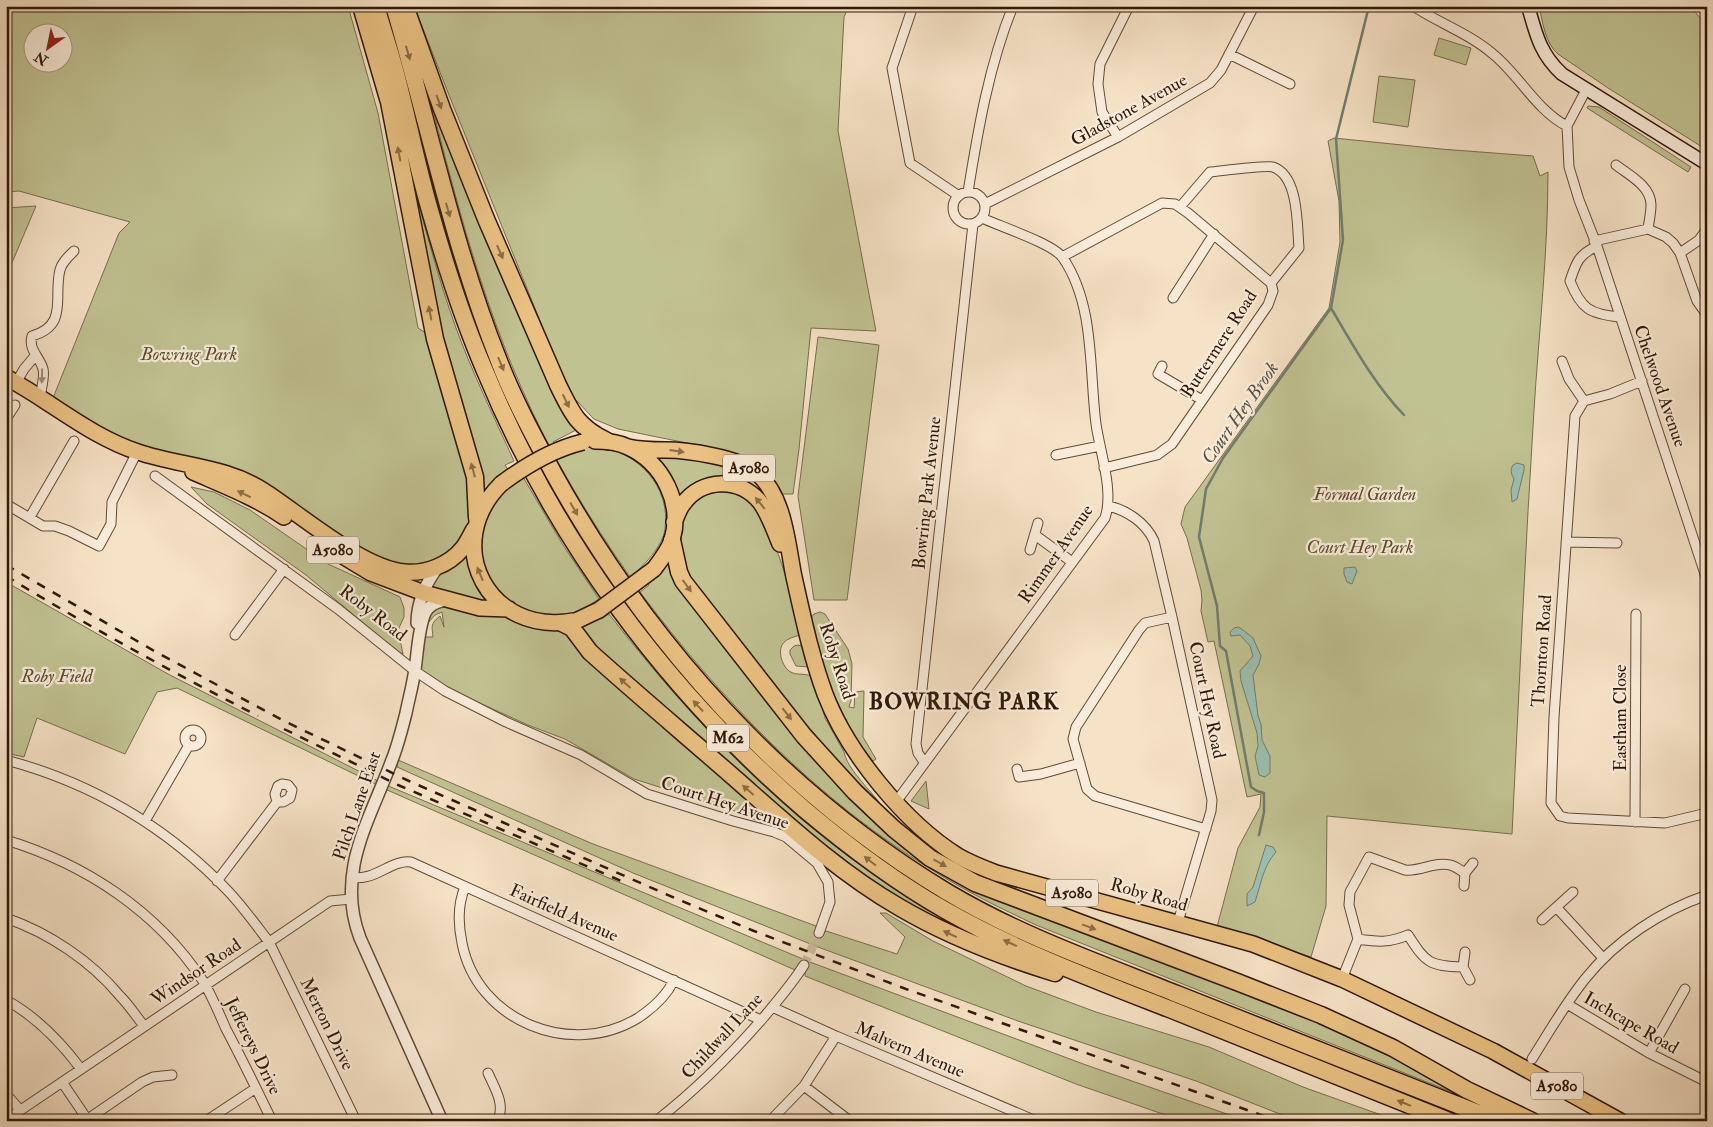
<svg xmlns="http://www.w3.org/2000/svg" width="1713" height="1127" viewBox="0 0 1713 1127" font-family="'IM FELL Double Pica',serif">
	<rect width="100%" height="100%" fill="#f6e2c6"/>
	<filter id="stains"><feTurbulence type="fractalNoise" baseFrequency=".004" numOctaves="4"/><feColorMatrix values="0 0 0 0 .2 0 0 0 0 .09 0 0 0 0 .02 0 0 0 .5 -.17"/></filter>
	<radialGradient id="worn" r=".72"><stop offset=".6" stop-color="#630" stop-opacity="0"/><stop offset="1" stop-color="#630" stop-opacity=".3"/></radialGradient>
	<path fill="#c1c292" stroke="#786d4c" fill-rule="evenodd" d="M6,6H348L378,113L418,328L435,339L477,518L452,559L394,570L263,490L137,452L53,398L119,233L130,222L19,191L6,192ZM32,32H62V62H32Z
		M414,6H849L844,17L838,131L876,331L811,328L799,449L793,494H781L762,466L726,451L618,429L594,419L575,399L557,363L447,90Z
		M1539,6H1690L1707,26V150L1608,88L1558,54C1545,43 1543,23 1539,6Z
		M1439,38L1471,48L1466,65L1434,55Z
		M1379,76L1415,80L1408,127L1373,122Z
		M1588,106L1599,107L1691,167L1688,172L1587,108Z
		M435,112L485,231L486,241L555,398L564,414L576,430L553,442L561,457C572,453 584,446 597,447C638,451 671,487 665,529C663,546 643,567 630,577C589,518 551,456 522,389C483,301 458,208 434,114Z
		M1334,138L1441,149L1533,156L1540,176L1548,172C1548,252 1539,331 1534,410C1525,551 1519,693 1512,834L1327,816L1326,906L1311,957L1217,927L1238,848L1260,807L1261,794L1247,797L1214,641L1208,642L1201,611L1202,600L1201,590L1187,538L1181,524L1185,507L1329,308L1340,242L1339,201L1328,141Z
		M409,167C423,221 437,275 456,328C473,374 494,417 514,461L505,465L508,470L497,477L483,491L448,381Z
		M36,206L6,277V208Z
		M818,337L879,345L847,600H814L798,496Z
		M658,455H668L734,467L757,480L770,501L735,482L678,501L655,459Z
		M523,477L563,545L599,599L580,611L569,614L548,616L520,610L492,587L478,548L480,528L496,497Z
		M191,487L214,492L250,510L328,564L400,597L404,608V617L398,630L403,654L398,652L306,575L207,504Z
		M710,489C719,490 733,490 741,494C771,509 794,603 801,635C788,638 778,642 781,657C782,662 785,668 789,671C797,677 808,671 814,679C820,687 822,700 825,709L823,710L825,718L844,752C847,768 869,789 879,802L836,761L737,637L687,581L678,562L681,515L694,497Z
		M466,550C468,571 475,588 490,604L427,589L432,577Z
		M667,558L675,582L908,847L1386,1052L1469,1099L1036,925C1000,908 965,891 932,870C817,800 720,699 640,592L649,585L647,581Z
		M6,582L168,674L386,785L810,962L1086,1065L1247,1121H1183L1076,1084L805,976V970L800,967L795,970L786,966L385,789L380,783L375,784L177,688L157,692L125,754L37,718L24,757L6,753Z
		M443,605L472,614L505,616L518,623L531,627L556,629L567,633L782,830L759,822L741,813L634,779L565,739L528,725L442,686L421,670C420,658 421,647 426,637H433C432,626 430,624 440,616L444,627L442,612L435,615L427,624V612Z
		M820,612L825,614L848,649L852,664L851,701L849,707L854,708L855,692L864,691L863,737L876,759L873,761L852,734L846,722L847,720L845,718L829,684L810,619L814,614Z
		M609,614C716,752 829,861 985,942L911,909L828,852L584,640L581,625L599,616L601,619Z
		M798,645L805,647L809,667L796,666L790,654V650L794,646Z
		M398,760L593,844L816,926L818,932L823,933L826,931L897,954L905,937L880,913H886L933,941L1026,986L1096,1012L1209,1047L1303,1087L1398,1121H1299L1290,1118L1196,1081L1018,1021L818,947L633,873L397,767Z
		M926,781L929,809L911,801Z"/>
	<path fill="#9dbeb0" stroke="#717c6c" d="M1517,463L1524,465V470L1517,499L1512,502L1511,490L1514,479C1511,474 1510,470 1513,465Z
		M1355,567L1357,571L1352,584L1347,582L1344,574V568Z
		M1239,627L1253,638L1261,656L1259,664L1253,675L1258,716L1261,724L1262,740L1270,756V773L1265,777L1259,775L1255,756L1258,746L1257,733L1241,681L1240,671L1253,656L1250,646L1240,635L1231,636L1230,632L1234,628Z
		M1266,845L1273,847L1276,852C1263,866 1261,884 1255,902L1247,906V894L1253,887Z"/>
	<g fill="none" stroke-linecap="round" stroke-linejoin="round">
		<path stroke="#717c6c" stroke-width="2.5" d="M1331,308C1353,345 1374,384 1404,415
			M1259,835L1264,812V793L1257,791L1251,787L1226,651L1220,646L1217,606L1199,537L1206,489L1223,458L1331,308L1343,240L1336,139L1369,6"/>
		<path stroke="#ceba9f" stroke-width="9" stroke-dasharray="9 4.5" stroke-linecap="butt" d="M804,965L819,933"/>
		<g stroke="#614a35" stroke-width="11">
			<path id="minor" d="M913,6L892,68L910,163L959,196
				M1413,6C1439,23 1470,34 1493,54C1519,75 1537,111 1567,126
				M1229,54L1290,84
				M1586,90L1567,126L1569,167L1579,200L1597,246L1707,580
				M1118,137L1102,112L1098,84L1100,64L1129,6
				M1616,165C1629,175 1651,186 1651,205C1651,213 1649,221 1648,229
				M968,192C978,130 989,65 1013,6
				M953 208a16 16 0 1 1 32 0a16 16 0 1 1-32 0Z
				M985,204L1118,137L1210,83L1221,70L1254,6
				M1180,207L1210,172C1221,171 1266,165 1273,167C1299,176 1297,225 1299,248L1271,283
				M1594,241L1648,229L1666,237L1673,243L1680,253L1697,301L1707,315
				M1597,246C1578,255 1576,263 1570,281C1581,309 1590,314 1619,317
				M1680,253L1699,240L1707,229
				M1062,257L1162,203L1175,204L1188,213L1271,283L1273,291L1268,305L1172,444L1157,455L1104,468
				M1173,298L1214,234
				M1562,361L1569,379L1584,401
				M1162,366L1158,374L1202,400
				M1642,381L1610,394L1584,401L1575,416L1554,717L1551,803L1560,816L1568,818L1665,823L1707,813
				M16,383L24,369L35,356
				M40,397C41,390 45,377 43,369C40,357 28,350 32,336C69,325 53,297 60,270C62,262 68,257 74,251
				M6,419L15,405
				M1056,455L1100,446
				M155,476L338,609L415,671L445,691L506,722L581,755L647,794L733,821L774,832L786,837L817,863L828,882L830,902L819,933
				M6,504L43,526H55L69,531L99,546L111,524L112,502L137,452
				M1108,506C1127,510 1146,523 1154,541L1172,617L1212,800L1211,811L1178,922
				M30,517L74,441
				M1035,535L1072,562
				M1566,542L1617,543
				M1030,550L1038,523
				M1172,617L1145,623L1139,630L1076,727L1073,739L1087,789L1095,796L1206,829
				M235,635L284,569
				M185 738a8 8 0 1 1 16 0a8 8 0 1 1-16 0Z
				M6,760C92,783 168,828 229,892C243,907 256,925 269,942L356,1121
				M924,762L918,753L916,744L973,224
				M1017,769L1019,777L1041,774L1080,763
				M896,802L1105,518C1114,491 1100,452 1096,424C1089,370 1095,305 1063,258C1054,244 999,226 982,218
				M145,821L189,745
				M1635,822L1636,614
				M6,840C85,864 157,911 203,981C212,996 219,1013 226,1029C242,1059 257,1090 272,1121
				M1465,873L1473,863
				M352,877C374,882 392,859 411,862L761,1020
				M217,881L277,802H283L290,798L292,790L288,785L282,784L278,786L275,794L277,802
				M1464,886L1465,873
				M465,887C457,906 458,924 462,943C477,1021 571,1059 638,1018C653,1008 666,997 674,980
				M1557,908L1603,958
				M6,918C49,933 91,961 120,996C129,1005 136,1016 144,1026
				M1542,920L1573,892
				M1358,939C1378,942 1389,943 1408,935C1426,963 1429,966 1463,967
				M1463,967L1465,952
				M1463,967L1470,980
				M1342,979L1358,939L1349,905L1350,892L1369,857L1405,870C1420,872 1435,861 1450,865C1455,866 1460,870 1465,873
				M6,1000C37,1017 60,1041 81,1069
				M1567,1004L1649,1053L1707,1082
				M772,1007L836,1036L1036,1121
				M1649,1053L1685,989
				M1532,1059C1549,1032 1565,1004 1585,979C1616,940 1661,911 1707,895
				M488,1073C495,1089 505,1103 498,1121
				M62,1082L87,1119
				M804,1086L850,1121
				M6,1094L20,1110
				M6,1120L330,901L351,899
				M85,1121L142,1082L153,1077L172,1075
				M206,1121L256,1088
				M656,1121C696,1090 731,1055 764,1017C778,1000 792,984 804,965
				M770,1121L804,1086L836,1036"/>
		</g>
		<g stroke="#614a35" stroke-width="14">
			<path id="tertiary" d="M417,623C417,603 426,582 438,567
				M442,1121L360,938C335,872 370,820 392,760C398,745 402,729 406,713C409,698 413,684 415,669C418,650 418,630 425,613C429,604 438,602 447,599"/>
		</g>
		<g stroke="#2f1805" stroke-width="15">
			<path id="secondary" d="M1528,6C1536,34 1540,54 1562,74L1707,164"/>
		</g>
		<g stroke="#2f1805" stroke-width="18">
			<path id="primary" d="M6,377C18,384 30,391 42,399C73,419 102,440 138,452C179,466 226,466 264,491C300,514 363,569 405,572C425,574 449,565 462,549C467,543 470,536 474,529
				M595,441C606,441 618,442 628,447C663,463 683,503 672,540C668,551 661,560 654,569
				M628,447C641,450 652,450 666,450C688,450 739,458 756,472C785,497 787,543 794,577C803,617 811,656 825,694C847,752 905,823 958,856C970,863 983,868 996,873L1253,944L1342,979L1493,1051L1620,1121
				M193,472C225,486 256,498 284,517
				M501,484C440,545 489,636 573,621
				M674,522C677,516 679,509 683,504C702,478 739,477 760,502C769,514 774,530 780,544
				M328,547L371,573L424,593L480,608L509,609"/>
		</g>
		<g stroke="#2f1805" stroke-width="19">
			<path id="motorway" d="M361,6L389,102L435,339L475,477L477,518
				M376,6C382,27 389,48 395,70C408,118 417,167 431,214C446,267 463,320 485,371C555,540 665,689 804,809C848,846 894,881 945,910C1017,951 1095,980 1172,1010C1264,1047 1357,1084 1449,1121
				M394,6C429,125 453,246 499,361C514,400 534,437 554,474C647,642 781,792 947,892C1019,935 1099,963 1177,994C1284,1036 1391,1079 1498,1121
				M405,6L442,109L486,219L558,385C572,414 578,427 607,441
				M672,540L679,572L683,581L804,736L855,792L894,829L930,858L975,883L1237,982L1321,1015L1393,1048L1467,1090L1532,1121
				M562,623L572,628L590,652C639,696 689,738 738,781C789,826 840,873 899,907C948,936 1000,956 1055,973"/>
		</g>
		<use href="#minor" stroke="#f9ecda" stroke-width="9"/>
		<use href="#tertiary" stroke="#f9ecda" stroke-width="11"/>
		<use href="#secondary" stroke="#f9ecda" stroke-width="12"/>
		<use href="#primary" stroke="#ebc183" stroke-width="15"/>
		<use href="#motorway" stroke="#ebc183" stroke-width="16"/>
		<path stroke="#2f1805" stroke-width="2.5" stroke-dasharray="9 9" stroke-linecap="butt" d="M6,565L156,652L284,721L409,781L677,899L754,931L906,989L1278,1121
			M6,576C88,626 172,672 258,716
			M284,729L398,785L626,883"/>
		<g stroke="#2f1805" stroke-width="18" stroke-linecap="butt">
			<path id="primary-bridge" d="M501,484C525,466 554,449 583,442
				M578,620L599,610L654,569"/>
		</g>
		<use href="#primary-bridge" stroke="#ebc183" stroke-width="15"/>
	</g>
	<defs><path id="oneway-solid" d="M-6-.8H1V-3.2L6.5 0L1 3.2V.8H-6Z" transform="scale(1.25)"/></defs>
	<g fill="#8d6c44">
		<use href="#oneway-solid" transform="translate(408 53) rotate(74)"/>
		<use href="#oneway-solid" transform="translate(439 102) rotate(70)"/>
		<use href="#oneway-solid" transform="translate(399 154) rotate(-101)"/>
		<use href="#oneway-solid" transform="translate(448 210) rotate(74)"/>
		<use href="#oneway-solid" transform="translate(500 252) rotate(66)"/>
		<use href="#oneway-solid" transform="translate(430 313) rotate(-101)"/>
		<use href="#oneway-solid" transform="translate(501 364) rotate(67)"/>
		<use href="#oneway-solid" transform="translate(566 401) rotate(64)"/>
		<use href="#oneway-solid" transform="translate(677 451) rotate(8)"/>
		<use href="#oneway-solid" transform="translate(473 470) rotate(-105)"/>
		<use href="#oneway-solid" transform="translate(244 494) rotate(-154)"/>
		<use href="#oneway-solid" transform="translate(760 503) rotate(-129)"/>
		<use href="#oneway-solid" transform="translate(574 509) rotate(60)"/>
		<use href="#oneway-solid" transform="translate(480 574) rotate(-113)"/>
		<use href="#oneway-solid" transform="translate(687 586) rotate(54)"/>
		<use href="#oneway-solid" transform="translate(625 683) rotate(-138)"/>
		<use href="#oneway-solid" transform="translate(698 706) rotate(-133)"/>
		<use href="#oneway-solid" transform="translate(787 714) rotate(52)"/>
		<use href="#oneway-solid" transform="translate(748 790) rotate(-139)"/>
		<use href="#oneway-solid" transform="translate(870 861) rotate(-143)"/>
		<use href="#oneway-solid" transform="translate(940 863) rotate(29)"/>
		<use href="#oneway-solid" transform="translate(1089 927) rotate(20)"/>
		<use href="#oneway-solid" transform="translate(950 934) rotate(-155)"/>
		<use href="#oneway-solid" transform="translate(1010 943) rotate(-155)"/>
		<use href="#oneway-solid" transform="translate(1404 1103) rotate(-158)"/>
	</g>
	<use fill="#9e8d7a" href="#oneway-solid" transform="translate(42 376) rotate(91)"/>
	<g text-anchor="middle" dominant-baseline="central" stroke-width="4.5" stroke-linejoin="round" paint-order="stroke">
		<g fill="#f9ecda" stroke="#6c5845" stroke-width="1">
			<rect x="723" y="454.5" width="52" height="27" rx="4"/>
			<rect x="307" y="536.5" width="52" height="27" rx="4"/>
			<rect x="707" y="724.5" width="42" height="27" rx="4"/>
			<rect x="1046" y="879.5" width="52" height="27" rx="4"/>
			<rect x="1531" y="1072.5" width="52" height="27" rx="4"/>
		</g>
		<g font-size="16" font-weight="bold" fill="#2f1805">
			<text x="749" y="468">A5080</text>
			<text x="333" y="550">A5080</text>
			<text x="728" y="738">M62</text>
			<text x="1072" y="893">A5080</text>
			<text x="1557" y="1086">A5080</text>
		</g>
		<g font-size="18" fill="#2f1805" stroke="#f9ecda">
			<text transform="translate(1129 110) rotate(-29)">Gladstone Avenue</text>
			<text transform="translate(1219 344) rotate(-57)">Buttermere Road</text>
			<text transform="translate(1660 386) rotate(71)">Chelwood Avenue</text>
			<text transform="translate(927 493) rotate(-84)">Bowring Park Avenue</text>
			<text transform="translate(1056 554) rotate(-55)">Rimmer Avenue</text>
			<text transform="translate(373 613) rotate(38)">Roby Road</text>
			<text transform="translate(1542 651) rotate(-86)">Thornton Road</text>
			<text transform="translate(837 661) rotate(72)">Roby Road</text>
			<text transform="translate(1207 700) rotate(78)">Court Hey Road</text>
			<text transform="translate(1620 718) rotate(-90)">Eastham Close</text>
			<text transform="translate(725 803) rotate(18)">Court Hey Avenue</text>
			<text transform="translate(357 806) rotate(-71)">Pilch Lane East</text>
			<text transform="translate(1149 895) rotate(16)">Roby Road</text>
			<text transform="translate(564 913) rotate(24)">Fairfield Avenue</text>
			<text transform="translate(196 972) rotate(-34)">Windsor Road</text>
			<text transform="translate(1631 1023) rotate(30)">Inchcape Road</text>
			<text transform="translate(327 1024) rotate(64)">Merton Drive</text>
			<text transform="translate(722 1036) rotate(-47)">Childwall Lane</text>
			<text transform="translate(253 1046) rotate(64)">Jeffereys Drive</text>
			<text transform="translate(910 1050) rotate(23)">Malvern Avenue</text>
		</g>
		<g font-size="18" font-style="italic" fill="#5b4b2f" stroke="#f9ecda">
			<text x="189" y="354">Bowring Park</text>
			<text x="1365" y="494">Formal Garden</text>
			<text x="1360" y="547">Court Hey Park</text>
			<text x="57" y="676">Roby Field</text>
		</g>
		<g font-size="19" font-style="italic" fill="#565241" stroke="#f9ecda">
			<text transform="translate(1240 413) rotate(-55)">Court Hey Brook</text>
		</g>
		<g font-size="22" font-weight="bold" letter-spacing="1" fill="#2f1805" stroke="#f9ecda">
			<text x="964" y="702">BOWRING PARK</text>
		</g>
	</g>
	<rect width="1713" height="1127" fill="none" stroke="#f6e2c6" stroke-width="25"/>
	<rect x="8" y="8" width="1698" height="1112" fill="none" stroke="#2f1805" stroke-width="2.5"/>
	<rect x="12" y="12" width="1688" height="1102" fill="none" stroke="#2f1805"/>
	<g transform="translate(48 48) rotate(213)"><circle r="24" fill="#f9ecda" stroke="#a89785"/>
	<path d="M0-4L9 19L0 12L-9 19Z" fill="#8f2418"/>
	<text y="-8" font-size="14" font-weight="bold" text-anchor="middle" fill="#2f1805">N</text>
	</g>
	<rect width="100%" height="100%" filter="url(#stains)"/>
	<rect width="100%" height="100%" fill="url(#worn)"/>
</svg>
